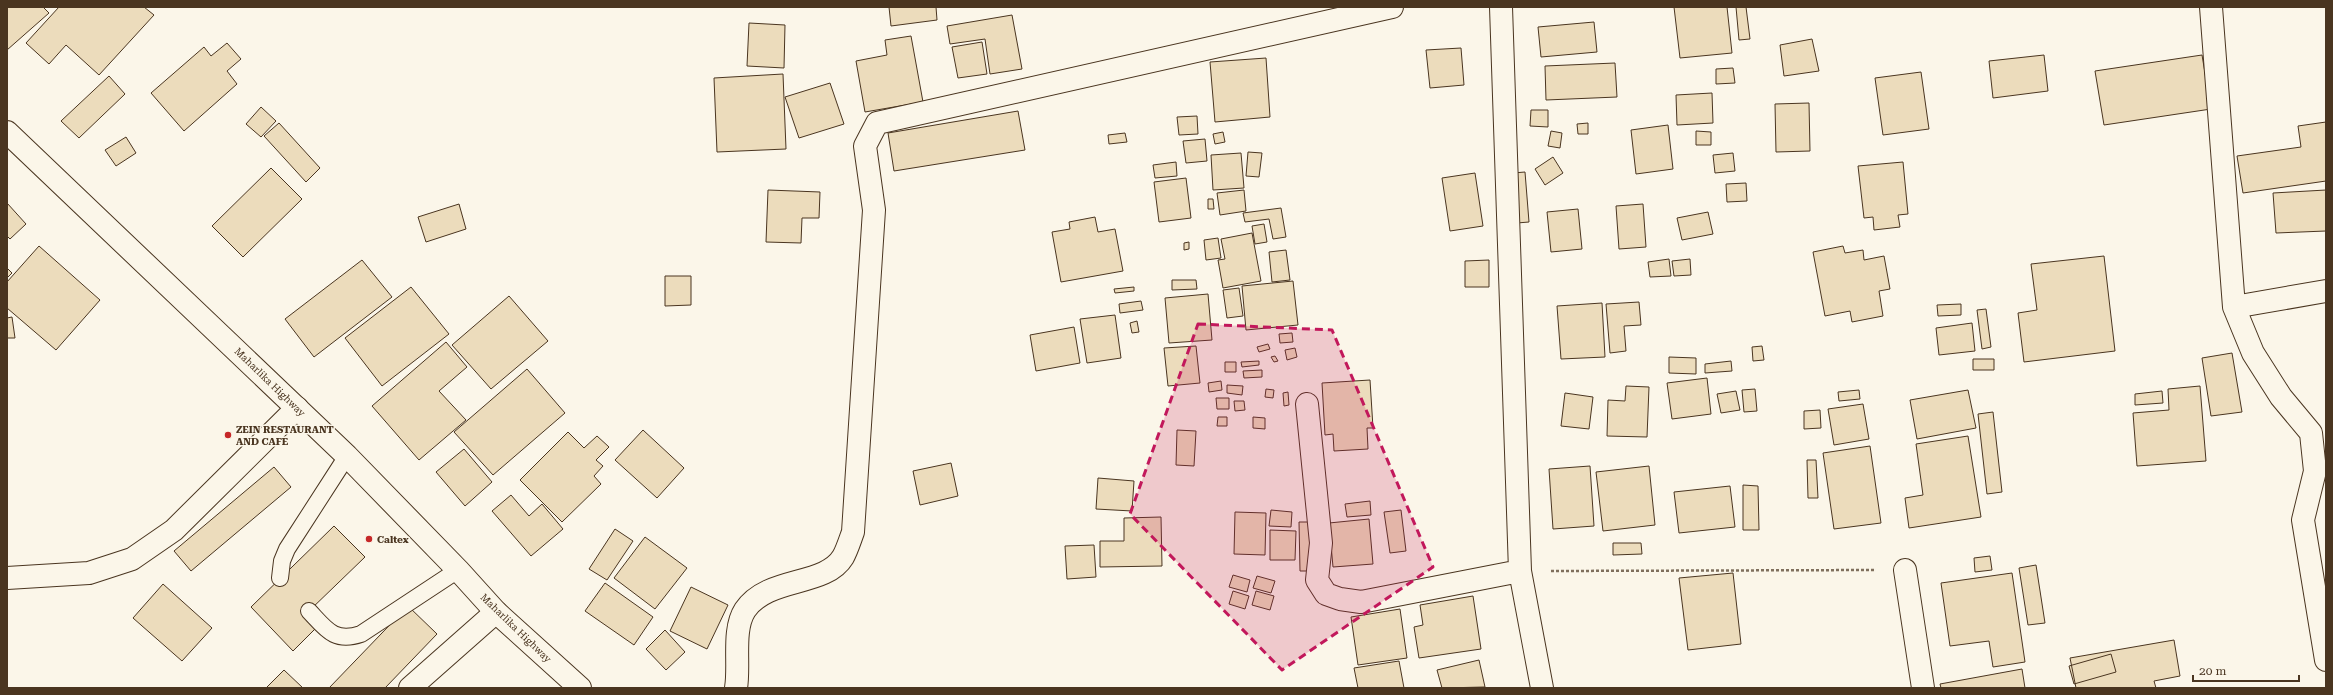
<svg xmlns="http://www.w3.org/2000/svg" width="2333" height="695" viewBox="0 0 2333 695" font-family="'Roboto Serif',serif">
	<rect width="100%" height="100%" fill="#fbf6e9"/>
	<path fill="#ecdcbc" stroke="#4a3520" d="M7,7H43L49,13L7,50Z
		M59,7H144L154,15L99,75L66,45L49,64L26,43Z
		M889,7H936L937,20L891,26Z
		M1674,7H1727L1732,53L1680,58Z
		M1736,7H1746L1750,39L1739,40Z
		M1012,15L1022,69L990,74L985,39L950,44L947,26Z
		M1594,22L1597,52L1541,57L1538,27Z
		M749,23L785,25L784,68L747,66Z
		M911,36L923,102L865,112L856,61L887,55L885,40Z
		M1812,39L1819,71L1784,76L1780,45Z
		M982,42L987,74L958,78L952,47Z
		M227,43L241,59L227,71L237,84L184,131L151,93L204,47L211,56Z
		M1461,48L1464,85L1430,88L1426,50Z
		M2044,55L2048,91L1993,98L1989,61Z
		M2202,55L2211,109L2104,125L2095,71Z
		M1266,58L1270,117L1215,122L1210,62Z
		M1615,63L1617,97L1546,100L1545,66Z
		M1733,68L1735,83L1716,84V69Z
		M1921,72L1929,129L1883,135L1875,78Z
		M783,74L786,149L717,152L714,78Z
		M109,76L125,94L79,138L61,121Z
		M830,83L844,124L799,138L785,97Z
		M1712,93L1713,123L1677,125L1676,95Z
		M1809,103L1810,151L1776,152L1775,104Z
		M261,107L276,121L261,137L246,124Z
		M1531,110H1548V127L1530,126Z
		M1018,111L1025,150L894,171L888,133Z
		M1197,116L1198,134L1179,135L1177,117Z
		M2326,122V181L2243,193L2237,156L2301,147L2298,126Z
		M279,123L320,168L306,182L264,136Z
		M1588,123V134H1578L1577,124Z
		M1668,125L1673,169L1636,174L1631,130Z
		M1551,131L1562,133L1560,148L1548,146Z
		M1696,131L1711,132V145H1696Z
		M1223,132L1225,142L1215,144L1213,134Z
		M1125,133L1127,142L1109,144L1108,135Z
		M126,137L136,153L116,166L105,150Z
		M1205,139L1207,161L1186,163L1183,141Z
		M1248,152L1262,153L1259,177L1246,176Z
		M1241,153L1244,188L1213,190L1211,155Z
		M1733,153L1735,171L1715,173L1713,155Z
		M1553,157L1563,173L1545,185L1535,169Z
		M1176,162L1177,176L1155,178L1153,165Z
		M1903,162L1908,214L1898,215L1900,227L1874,230L1873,217L1864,218L1858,166Z
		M271,168L302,199L243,257L212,226Z
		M1525,172L1529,222L1517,223L1513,173Z
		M1475,173L1483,226L1450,231L1442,178Z
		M1186,178L1191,218L1159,222L1154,182Z
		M1746,183L1747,201L1727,202L1726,184Z
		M768,190L820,192L819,218H802L801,243L766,242Z
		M1244,190L1246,211L1220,215L1217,193Z
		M2326,190V231L2276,233L2273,193Z
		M1208,199H1213L1214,209H1208Z
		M7,203L26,224L10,239L7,236Z
		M459,204L466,229L426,242L418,217Z
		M1643,204L1646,247L1619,249L1616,206Z
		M1281,208L1286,237L1273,239L1269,219L1245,222L1243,213Z
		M1578,209L1582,249L1551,252L1547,212Z
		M1708,212L1713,234L1682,240L1677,218Z
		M1095,217L1098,232L1115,229L1123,271L1061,282L1052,232L1070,229L1069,222Z
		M1264,224L1267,242L1255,244L1252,226Z
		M1252,233L1261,281L1223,288L1218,260L1225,259L1221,239Z
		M1218,238L1221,258L1206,260L1204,240Z
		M1189,242V249L1184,250V243Z
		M39,246L100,300L56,350L7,308V282Z
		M1843,246L1845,253L1863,250L1864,260L1884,256L1890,289L1879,291L1883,316L1852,322L1850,311L1825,316L1813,252Z
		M1286,250L1290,280L1272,282L1269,252Z
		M2104,256L2115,351L2024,362L2018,313L2037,310L2031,264Z
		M1669,259L1671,276L1650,277L1648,262Z
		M1690,259L1691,275L1674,276L1672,261Z
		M362,260L392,297L314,357L285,319Z
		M1489,260V287H1465V261Z
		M7,268L12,273L7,278Z
		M665,276H691V305L665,306Z
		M1172,280H1196L1197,289L1172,290Z
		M1293,281L1298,325L1246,330L1242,286Z
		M411,287L449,334L382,386L345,338Z
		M1134,287V291L1115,293L1114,289Z
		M1239,288L1243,316L1227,318L1223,290Z
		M1208,294L1212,340L1169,343L1165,298Z
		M509,296L548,341L491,389L452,345Z
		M1141,301L1143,310L1120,313L1119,304Z
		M1639,302L1641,325L1624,326L1626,351L1610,353L1606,304Z
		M1602,303L1605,357L1561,359L1557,306Z
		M1961,304V315L1938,316L1937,305Z
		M1986,309L1991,347L1982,349L1977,310Z
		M1115,315L1121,358L1087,363L1080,319Z
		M12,317L15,338H7V318Z
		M1137,321L1139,332L1132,333L1130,323Z
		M1972,323L1975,351L1939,355L1936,328Z
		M1074,327L1080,363L1036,371L1030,335Z
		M1292,333L1293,342L1280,343L1279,334Z
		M446,342L467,367L439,391L466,420L419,460L372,406Z
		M1268,344L1270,349L1259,352L1257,347Z
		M1196,346L1200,383L1168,386L1164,348Z
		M1762,346L1764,360L1753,361L1752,347Z
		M1295,348L1297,357L1287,360L1285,350Z
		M2232,353L2242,412L2211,416L2202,358Z
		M1275,356L1278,361L1274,362L1271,357Z
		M1669,357L1696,358V374L1669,373Z
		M1973,359H1994V370H1973Z
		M1259,361V365L1242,367L1241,362Z
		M1731,361L1732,371L1705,373V364Z
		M1225,362H1236V372H1225Z
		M527,369L565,413L493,475L454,432Z
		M1262,370V377L1244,378L1243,371Z
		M1707,378L1711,414L1672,419L1667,383Z
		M1370,380L1373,428H1367L1368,449L1334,451L1333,434L1325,435L1322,383Z
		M1221,381L1222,390L1209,392L1208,383Z
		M1227,385L1243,386L1242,395L1227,393Z
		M1626,386L1649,387L1647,437L1607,436L1608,400L1625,401Z
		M2200,386L2206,461L2137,466L2133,413L2169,410L2168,389Z
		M1266,389L1274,390L1273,398L1265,397Z
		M1755,389L1757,411L1744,412L1742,390Z
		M1859,390L1860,399L1839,401L1838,392Z
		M1968,390L1976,428L1917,439L1910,400Z
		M1736,391L1740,410L1721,413L1717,394Z
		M2162,391L2163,403L2135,405V394Z
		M1288,392L1289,405L1284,406L1283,393Z
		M1565,393L1593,397L1589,429L1561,426Z
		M1216,398H1229V409H1217Z
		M1234,401H1244L1245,410L1235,411Z
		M1863,404L1869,439L1834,445L1828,409Z
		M1820,410L1821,428L1804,429V411Z
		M1993,412L2002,492L1987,494L1978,414Z
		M1218,417H1227V426H1217Z
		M1253,417L1265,418V429L1253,428Z
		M643,430L684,468L657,498L615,460Z
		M1177,430L1196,431L1194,466L1176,465Z
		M568,432L584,448L597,436L609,447L596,460L603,466L594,476L601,484L562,522L520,480Z
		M1968,436L1981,517L1909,528L1905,498L1923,495L1916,444Z
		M1870,446L1881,523L1834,529L1823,453Z
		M464,449L492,482L465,506L436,472Z
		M1807,460H1816L1818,498H1808Z
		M951,463L958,496L920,505L913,471Z
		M1590,466L1594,526L1553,529L1549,469Z
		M1649,466L1655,525L1603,531L1596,472Z
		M274,467L291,487L191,571L174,551Z
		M1098,478L1134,481L1132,511L1096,509Z
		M1743,485L1758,486L1759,530H1743Z
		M1730,486L1735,527L1679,533L1674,492Z
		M511,495L529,516L542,504L563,529L531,556L492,511Z
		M1370,501L1371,515L1347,517L1345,504Z
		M1271,510L1292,512L1291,527L1269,526Z
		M1401,510L1406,551L1390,553L1384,512Z
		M1235,512L1266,513L1265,555L1234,554Z
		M1161,517L1162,566L1100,567V541H1124V518Z
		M1369,519L1373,564L1333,567L1329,523Z
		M1299,522H1313L1314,571H1300Z
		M334,526L365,557L309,611L318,626L293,651L251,607Z
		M615,529L633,541L607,580L589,569Z
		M1270,530L1296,531L1295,560H1270Z
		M645,537L687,568L655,609L614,578Z
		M1613,543H1641L1642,554L1613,555Z
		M1094,545L1096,577L1067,579L1065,546Z
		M1990,556L1992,570L1975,572L1974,558Z
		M2036,565L2045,623L2028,625L2019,568Z
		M1733,573L1741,644L1688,650L1679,578Z
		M2012,573L2025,662L1993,667L1989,641L1950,646L1941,583Z
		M1233,575L1250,580L1247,592L1229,587Z
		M1257,576L1275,581L1271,593L1253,588Z
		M605,583L653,617L634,645L585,611Z
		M163,584L212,628L182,661L133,618Z
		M691,587L728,605L707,649L670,631Z
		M1233,591L1249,596L1245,609L1229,604Z
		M1256,591L1274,596L1270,610L1252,605Z
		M1473,596L1481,649L1419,658L1414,627L1423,625L1420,605Z
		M408,606L437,634L385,688H329Z
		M1400,609L1407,658L1358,665L1351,617Z
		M665,630L685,652L666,670L646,649Z
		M2174,640L2180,676L2154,681L2156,688H2076L2070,658Z
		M2111,654L2116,672L2074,684L2069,666Z
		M1479,660L1485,687L1442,688L1437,670Z
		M1399,661L1404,688H1358L1354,668Z
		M2022,669L2025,688H1941L1940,684Z
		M284,670L303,688H266Z"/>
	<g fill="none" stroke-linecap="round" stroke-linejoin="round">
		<g stroke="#4a3520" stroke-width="18">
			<path id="lane" d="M280,578L282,561L287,549L347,456
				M309,611C326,629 334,643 361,634L458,570"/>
		</g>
		<g stroke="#4a3520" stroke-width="24">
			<path id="street" d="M1501,7L1520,571L1542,688
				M2211,7L2234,307L2253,353L2281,397L2311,433L2315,471L2303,520L2326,660
				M2234,307L2326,291
				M1307,404L1321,543L1317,580L1326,594L1340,599L1361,602L1520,571
				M1905,570L1923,688
				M7,578L89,573L132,559L174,530L297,408
				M410,688L496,612
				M736,688C740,665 732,630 745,610C768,576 825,587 843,557C847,550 850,540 853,532L874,210L865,146L877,123L1392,7"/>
		</g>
		<g stroke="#4a3520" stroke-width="24">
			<path id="primary" d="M7,132L347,456L458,570L496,612L580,688"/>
		</g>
		<path stroke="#7f6f5c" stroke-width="2.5" stroke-dasharray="3 2" stroke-linecap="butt" d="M1551,571L1876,570"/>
		<use href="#lane" stroke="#fbf6e9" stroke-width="16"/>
		<use href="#street" stroke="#fbf6e9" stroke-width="22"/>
		<use href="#primary" stroke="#fbf6e9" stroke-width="22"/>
	</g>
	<path fill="#c2185b" fill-opacity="0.2" stroke="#c2185b" stroke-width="3" stroke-dasharray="8 5" stroke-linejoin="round" d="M1198,324L1332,330L1433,567L1282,670L1130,514Z"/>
	<g fill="#c62828" stroke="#fbf6e9" stroke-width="1.5">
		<circle cx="228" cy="435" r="4"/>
		<circle cx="369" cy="539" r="4"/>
	</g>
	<g text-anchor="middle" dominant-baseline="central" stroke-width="3" stroke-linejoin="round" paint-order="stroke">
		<g font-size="10" fill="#4a3520" stroke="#fbf6e9">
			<text transform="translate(270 382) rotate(44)">Maharlika Highway</text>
			<text transform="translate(516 628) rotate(44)">Maharlika Highway</text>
		</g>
		<g font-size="10" font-weight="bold" fill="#4a3520" stroke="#fbf6e9" text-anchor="start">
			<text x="236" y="429">ZEIN RESTAURANT<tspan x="236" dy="12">AND CAFE</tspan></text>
			<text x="377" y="539">Caltex</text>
		</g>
	</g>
	<rect width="2333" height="695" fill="none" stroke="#4a3520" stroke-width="16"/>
	<path d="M2193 675v6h106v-6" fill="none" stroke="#4a3520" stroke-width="2"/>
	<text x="2199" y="675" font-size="12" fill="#4a3520" stroke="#fbf6e9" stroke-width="3" paint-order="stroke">20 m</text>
</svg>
